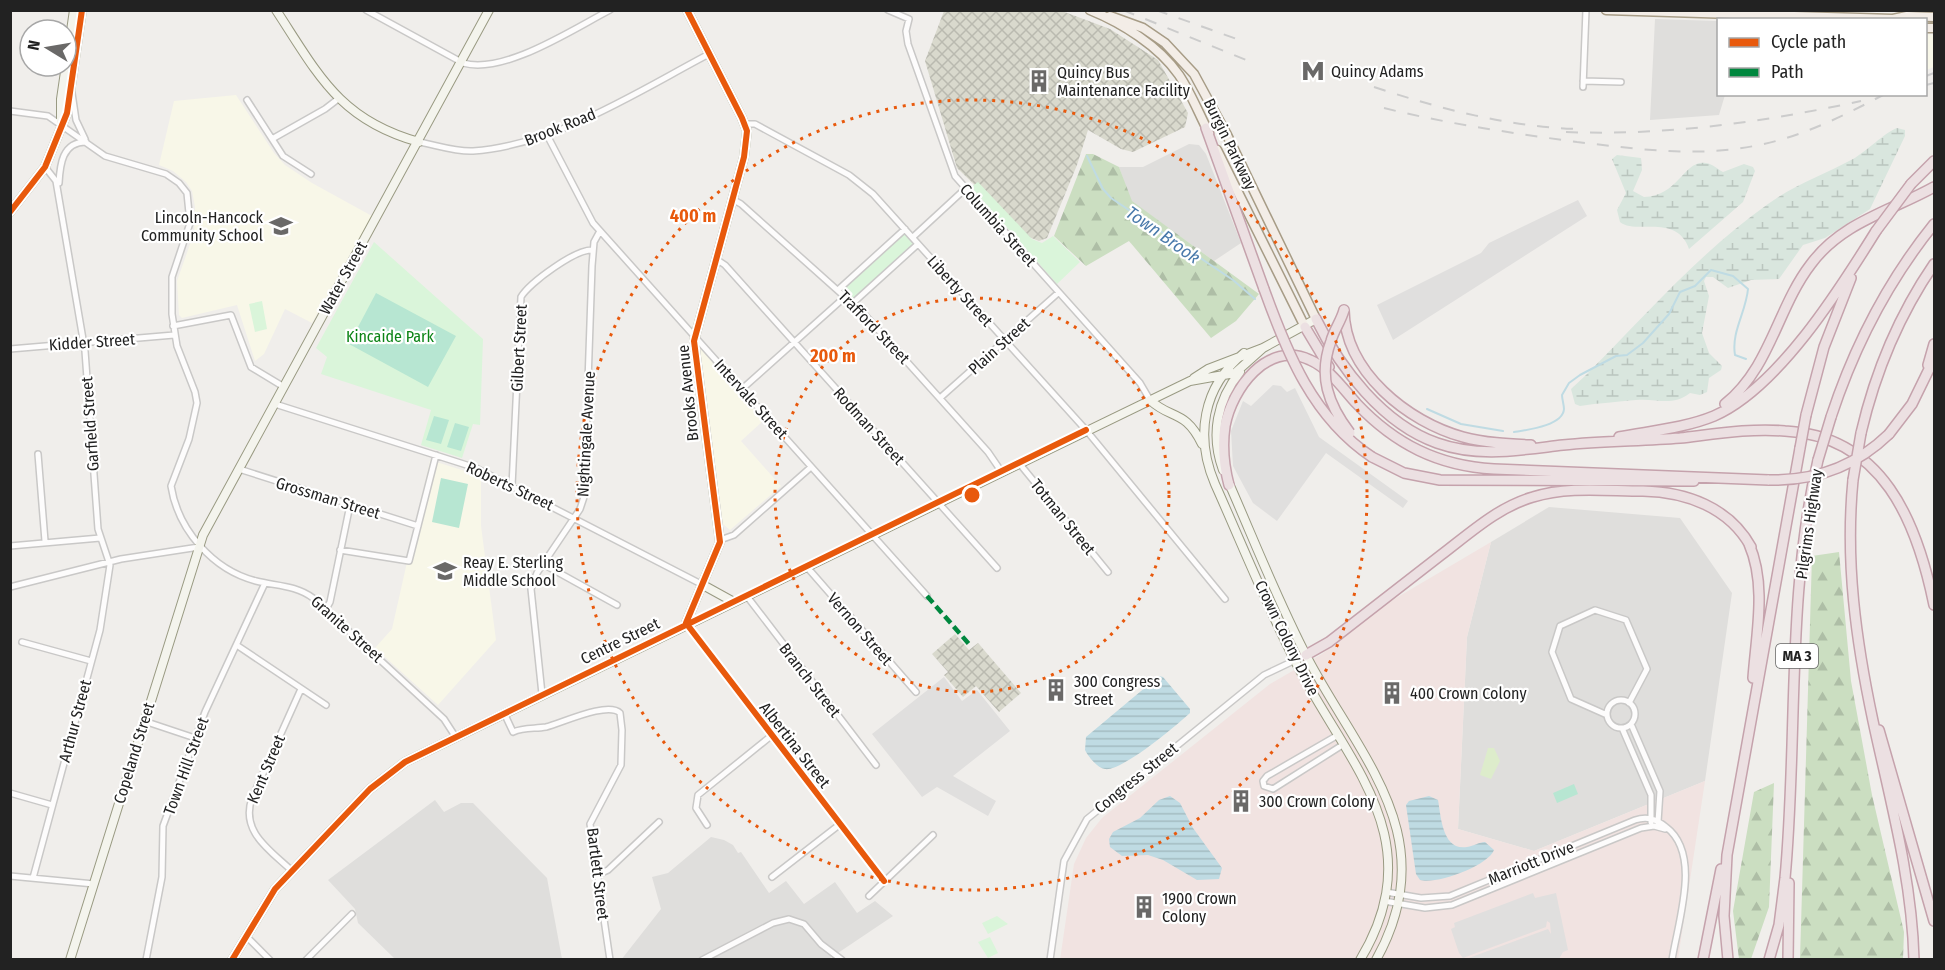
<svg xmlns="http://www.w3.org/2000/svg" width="1945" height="970" viewBox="0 0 1945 970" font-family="'Fira Sans Condensed',sans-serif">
	<defs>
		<pattern id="construction-cross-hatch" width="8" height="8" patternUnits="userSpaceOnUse" patternTransform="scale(1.5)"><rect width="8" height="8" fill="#d9d9cd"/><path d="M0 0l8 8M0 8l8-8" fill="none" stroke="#babab0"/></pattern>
		<pattern id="forest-firs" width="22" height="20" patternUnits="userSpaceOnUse" patternTransform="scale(1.5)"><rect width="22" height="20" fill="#cbdec1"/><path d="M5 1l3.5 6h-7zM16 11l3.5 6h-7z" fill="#aebea6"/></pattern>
		<pattern id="wetland-marsh" width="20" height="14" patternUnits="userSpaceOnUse" patternTransform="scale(1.5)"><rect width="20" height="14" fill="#d9e6de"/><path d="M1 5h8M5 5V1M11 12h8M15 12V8" fill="none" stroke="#bac5be"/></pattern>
		<pattern id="water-rules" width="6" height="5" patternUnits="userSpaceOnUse" patternTransform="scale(1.5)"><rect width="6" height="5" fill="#bfdbe3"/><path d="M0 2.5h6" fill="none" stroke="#a4bcc2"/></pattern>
	</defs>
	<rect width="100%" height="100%" fill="#f0eeeb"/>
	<path fill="#dfdedc" d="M1655,19L1718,21V94L1725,95L1719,115L1650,120Z
		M1189,144L1199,145L1206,154L1241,243L1214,261L1131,201L1119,167H1143Z
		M1549,507L1680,518L1732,593L1705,781L1534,851L1458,829L1467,637L1491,542Z
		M435,800L444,812L461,803H473L547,878L562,959H395L358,923L355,909L328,880Z
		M711,837L724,840L733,845L738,853L741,852L769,893L786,881L804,904L835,882L857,913L875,901L893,916L829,959L621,960L661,909L652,877L668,873Z"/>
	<path fill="#f1e3e1" d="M1491,542L1467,637L1458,829L1534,851L1705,781L1678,959L1060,960L1074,864L1086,838L1102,818L1270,684L1322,654L1386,604Z"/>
	<path fill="#f8f7e8" d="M1926,34L1934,35V67L1926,70Z
		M236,95L274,153L285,165L312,183L372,216L312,323L285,309L264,354L255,361L237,305L182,318L179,315L177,281L194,233L195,207L192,191L186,182L173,171L159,165L174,101Z
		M700,347L764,420L741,441L781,486L730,530L723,524Z
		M430,460L481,476V526L496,640L438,705L375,648L392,629Z"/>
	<path fill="url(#construction-cross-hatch)" d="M944,11H1062L1110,29L1158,60L1188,113L1185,127L1133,152L1121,149L1088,130L1077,165L1047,238L1039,241L1029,237L957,168L925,61Z
		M955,634L969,650L978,643L1021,693L999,712L976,686L963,697L944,675L948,672L932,654Z"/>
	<path fill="url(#forest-firs)" d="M1086,154H1093L1119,167L1132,201L1259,294L1236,321L1211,338L1129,241L1086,266L1054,236Z
		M1839,552L1851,681L1872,795L1904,932L1903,959H1800L1812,556Z
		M1774,783L1769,907L1751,959H1739L1733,911L1754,792Z"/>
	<path fill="url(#wetland-marsh)" d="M1897,128L1905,130V136L1870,209L1825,238L1803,245L1779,279L1751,280L1728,288L1713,277H1706L1704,281L1709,296L1702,333L1709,353L1722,366L1721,370L1709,378L1707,392L1700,395L1690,393C1672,407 1657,398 1636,400C1617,402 1599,403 1580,406L1575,404L1571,389L1586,375C1645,316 1700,252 1768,204C1794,185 1825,174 1853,159C1867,151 1884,133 1897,128Z
		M1617,155L1641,158L1642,170L1633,191L1644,197C1679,196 1684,159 1706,163C1713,164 1717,169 1723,172L1744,164L1753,167L1755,171L1743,202L1689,249C1677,213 1635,235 1620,222L1617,210L1626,193L1612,159Z"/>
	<path fill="#daf5da" d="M978,182L1032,239L1042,243L1053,236L1080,262L1057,284L971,187Z
		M905,229L918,244L853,303L839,289Z
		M374,242L483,339L480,425L473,424L462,458L421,445L431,410L321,374L327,357L316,348Z
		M262,301L267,329L255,332L249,304Z
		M997,916L1008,924L988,934L982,923Z
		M990,937L998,953L988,958L978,942Z"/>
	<path fill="#ddeccb" d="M1488,748H1494L1500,761L1491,779L1480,775Z"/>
	<path fill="#b7e6d2" d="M376,293L456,336L428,387L349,344Z
		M434,416L449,420L441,444L426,440Z
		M455,423L469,427L461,451L447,447Z
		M441,478L468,484L459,528L432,522Z
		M1574,784L1578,794L1557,803L1553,793Z"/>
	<path fill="#e0dfde" d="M1578,200L1587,216L1393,340L1377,305L1481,253L1489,243Z
		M1273,385L1281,386L1287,392L1295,388L1319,437L1408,501L1403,508L1326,453L1277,521L1253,503L1233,466L1231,431L1243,401L1251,406Z
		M944,677L962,701L977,690L1010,731L953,776L996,801L988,816L937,787L922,797L872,734Z
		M1533,893L1535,898L1556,893L1568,950L1563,952L1559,959H1466L1548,929L1551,934L1550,923L1547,921L1546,927L1463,958L1459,953L1451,929L1455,927L1454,923Z"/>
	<path fill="url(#water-rules)" d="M1159,676L1163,677L1190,709V713C1176,726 1121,772 1105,769C1097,768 1088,756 1085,750L1086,737Z
		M1170,796L1180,803L1193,828L1222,868L1219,879L1197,880L1163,860L1148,855L1122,856L1110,847L1109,839L1113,832L1140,818L1159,800Z
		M1429,796L1438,800C1441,816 1442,851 1467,847C1474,846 1479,842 1485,842L1494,850C1488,866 1436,885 1420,880L1416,874L1406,805L1409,801Z"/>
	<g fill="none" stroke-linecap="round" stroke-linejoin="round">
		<path stroke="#bfdbe3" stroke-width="2" d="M1087,156L1103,189L1111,198L1233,280L1255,299
			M1427,409L1461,424L1503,431
			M1514,432C1526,430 1563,426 1564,409C1564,405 1562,399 1562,395L1569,383L1580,375L1616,356L1627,355L1643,343L1669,314L1680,292L1695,286L1711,270L1733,276L1748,289C1746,312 1731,332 1735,355L1746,359"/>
		<g stroke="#c9c8c7" stroke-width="8">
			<path id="street" d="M366,10L463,63C504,75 573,29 610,10
				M888,10L909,19L906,31L908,44L955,176L1140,383L1150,400
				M1583,81L1621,82
				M1583,87L1586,10
				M72,93L76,120L85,139
				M247,100L283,156L311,174
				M10,111L48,116L105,156L166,174L179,183L187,193L190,223L172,277V314L177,346L195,392L197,403L189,439L171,486C178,530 213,570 256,581C276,586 296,585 313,598L444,719L455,736
				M745,124H755L849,175L873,194L1086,430L1225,599
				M547,135L593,223L927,596
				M272,139L325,109L338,99
				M419,142C436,145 456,152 473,151C556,145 637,92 709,54
				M59,183C60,165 62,142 86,142
				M732,199L741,204L864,314L988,452L1001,471
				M913,237L965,189
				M716,259L725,265L997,568
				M839,289L905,229
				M853,303L918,244
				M173,326L231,315L251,367L284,387
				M10,349L174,335
				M742,389L846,296
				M940,398L1058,293
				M275,404L476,468L703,585
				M38,454L45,541
				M1019,463L1108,572
				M239,469L418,526
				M512,486L521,297C529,283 577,248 593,250
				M720,540L734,535L811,467
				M10,546L100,538
				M340,550L409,561L436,455
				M543,564L617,605
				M806,566L916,692
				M10,587L121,559L199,547
				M746,595L876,765
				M326,609L330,602L350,505
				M686,623L884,881
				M22,642L91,661
				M238,646L326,705
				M542,694L531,589L537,573L580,509L584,497L592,266L594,242L600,231
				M1607 714a14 14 0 1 1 28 0a14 14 0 1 1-28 0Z
				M504,713L513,732C524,727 535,729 546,727C562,723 608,701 620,713L622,730L621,765L590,824L610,960
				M1607,715L1571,699L1552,652L1560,626L1595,610L1626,620L1647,669L1629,703
				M144,721L195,738
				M1631,724L1660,791L1658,822
				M1622,728L1651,795V822
				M1338,735L1267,776L1263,781L1264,786L1273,789L1344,744
				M10,793L52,805
				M707,825L696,808L698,795L771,736
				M292,871C270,850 240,832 252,798L301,689
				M597,875L608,870L659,822
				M10,876L94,884
				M772,877L839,825
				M33,878L100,630L110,565L98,529L85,351L56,181L45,167
				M1386,892L1421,898L1450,896L1635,820C1647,816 1656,819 1666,827C1702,854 1678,921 1672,960
				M869,896L933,835
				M1384,901L1425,908L1452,905L1641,828L1654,826L1665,829
				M246,936L270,960
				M146,960L162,877L163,826L205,712L265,583
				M306,960L352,914
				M702,960L773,923L789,919L804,924L821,944L842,960
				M1050,960L1064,861L1087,819L1264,675L1306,655"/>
		</g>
		<g stroke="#999a82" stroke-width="10">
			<path id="secondary" d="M276,10C318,74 339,120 419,142
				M61,123V99L74,10
				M10,212L45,167L67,113L82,10
				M1244,353C1202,387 1195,437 1215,484C1241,542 1265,602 1294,659C1345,761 1434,838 1360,960
				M1194,378L1208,369L1263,348L1316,319
				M1150,400C1171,420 1185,409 1202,444
				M1223,470C1210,435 1217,400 1240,372
				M1228,481C1254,540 1278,602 1308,659C1362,761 1444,838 1376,960
				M703,585L732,601
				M686,623L720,542L694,341L744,157L747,131L742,118L687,10
				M70,960L203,535L489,10
				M232,960L275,889L370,789L405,762L1190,381L1235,373L1263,348"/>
		</g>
		<g stroke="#a79c86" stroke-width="11">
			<path id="primary" d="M1090,10C1122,23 1159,46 1179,75C1191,93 1199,114 1209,133
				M1606,10L1893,19L1907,16L1934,17
				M1110,16L1143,28L1165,43L1194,74L1226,133L1316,319
				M1926,28H1934
				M1217,150L1305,327"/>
		</g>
		<g stroke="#c5a2ac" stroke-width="12">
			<path id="highway" d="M1206,128L1264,289
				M1911,184L1934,161
				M1344,310C1345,372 1408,422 1463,437C1485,443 1509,444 1531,445
				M1316,319C1340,368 1383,424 1437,443C1479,458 1520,450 1563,445C1602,441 1641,441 1680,438C1715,434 1750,428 1785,431C1883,436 1917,522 1934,605
				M1305,327L1329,367
				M1928,365L1934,344
				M1725,404C1771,367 1777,308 1811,264C1842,222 1891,211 1934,187
				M1806,415L1824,347L1851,278
				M1831,417C1854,347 1888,281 1934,224
				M1861,433C1875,373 1899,315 1934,264
				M1889,434L1912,404L1934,359
				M1619,437C1650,431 1685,428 1714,416C1778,388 1840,289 1876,231
				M1372,457L1404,473L1440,480L1694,481
				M1853,480C1845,562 1856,641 1873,721C1890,800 1912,878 1914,960
				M1229,485C1224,466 1222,446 1225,426C1232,389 1267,340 1310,360C1329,368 1344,390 1357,404C1395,444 1438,466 1494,469L1769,480
				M1749,544C1767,585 1756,635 1753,678
				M1306,655L1329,642C1366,613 1404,584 1441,555C1470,533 1498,507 1533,497C1568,486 1607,491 1643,491C1686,492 1729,507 1751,547
				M1879,730L1934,921
				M1703,960L1721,869
				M1728,960L1724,916L1727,855L1800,448
				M1769,960L1779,925L1785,878C1798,740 1786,596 1818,460
				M1788,960L1789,883"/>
		</g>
		<use href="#street" stroke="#fdfcfc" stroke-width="5"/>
		<use href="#secondary" stroke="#f4f4ed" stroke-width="8"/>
		<use href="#primary" stroke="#f3ede7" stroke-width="8"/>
		<use href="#highway" stroke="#ece0e2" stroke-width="9"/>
		<path stroke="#ccc" stroke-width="2" stroke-dasharray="12 12" stroke-linecap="butt" d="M1123,10L1256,64
			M1156,10L1245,42
			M1926,76L1934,73
			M1926,85L1934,83
			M1374,87C1441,109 1505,126 1576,129
			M1384,108C1448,124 1512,133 1577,142C1638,149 1698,158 1759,145C1804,136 1845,115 1885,94
			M1566,132C1665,136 1765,122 1861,101"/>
		<g stroke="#c5a2ac" stroke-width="12" stroke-linecap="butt">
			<path id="highway-bridge" d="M1876,231L1911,184
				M1264,289C1287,353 1313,418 1372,457
				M1344,310C1341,321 1334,330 1331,341C1318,376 1328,404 1350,433
				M1800,448L1806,415
				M1818,460L1831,417
				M1769,480C1815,481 1855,467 1889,434
				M1853,480L1861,433"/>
		</g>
		<use href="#highway-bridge" stroke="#ece0e2" stroke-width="9"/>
		<path stroke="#00873e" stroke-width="4.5" stroke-dasharray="9 4.5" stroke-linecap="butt" d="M927,596L969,644"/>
		<g stroke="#fff" stroke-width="10">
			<path id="cycleway" d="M687,10L742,118L747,131L744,157L694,341L720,542L686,623L884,881
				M10,212L45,167L67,113L82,10
				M232,960L275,889L370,789L405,762L1086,430"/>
		</g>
		<use href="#cycleway" stroke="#e8590c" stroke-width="6"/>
	</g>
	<g fill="none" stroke="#e8590c" stroke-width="3" stroke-dasharray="3 6">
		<circle cx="972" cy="495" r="197"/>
		<circle cx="972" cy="495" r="395"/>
	</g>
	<defs>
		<g id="metro-bare" transform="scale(1.8)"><path d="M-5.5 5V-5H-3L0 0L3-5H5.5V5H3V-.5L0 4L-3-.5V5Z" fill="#6a6968" stroke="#fff" stroke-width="2.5" paint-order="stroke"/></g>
		<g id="building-bare" transform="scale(1.8)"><path d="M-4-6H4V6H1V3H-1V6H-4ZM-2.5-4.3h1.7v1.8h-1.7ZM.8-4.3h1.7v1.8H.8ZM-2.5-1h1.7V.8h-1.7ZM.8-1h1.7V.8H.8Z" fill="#6a6968" stroke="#fff" stroke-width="2.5" paint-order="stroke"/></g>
		<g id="school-bare" transform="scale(1.8)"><path d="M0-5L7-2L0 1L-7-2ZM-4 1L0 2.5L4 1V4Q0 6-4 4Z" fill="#6a6968" stroke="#fff" stroke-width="2.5" paint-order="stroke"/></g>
	</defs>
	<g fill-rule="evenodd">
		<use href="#metro-bare" x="1313" y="71"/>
		<use href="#building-bare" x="1039" y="81"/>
		<use href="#school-bare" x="281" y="226"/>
		<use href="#school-bare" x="445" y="571"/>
		<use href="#building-bare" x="1056" y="690"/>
		<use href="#building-bare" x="1392" y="693"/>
		<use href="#building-bare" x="1241" y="801"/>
		<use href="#building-bare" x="1144" y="907"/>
	</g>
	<g text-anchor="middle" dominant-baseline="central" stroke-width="4.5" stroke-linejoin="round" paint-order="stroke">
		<rect fill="#fff" stroke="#646464" stroke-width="1.5" x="1776" y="644" width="42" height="24" rx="4.5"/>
		<g font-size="15" font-weight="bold" fill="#222">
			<text x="1797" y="656">MA 3</text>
		</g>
		<g font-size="16" fill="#222" stroke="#fff" text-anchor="start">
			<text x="1331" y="71">Quincy Adams</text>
			<text x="1057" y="72">Quincy Bus<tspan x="1057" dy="18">Maintenance Facility</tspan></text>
			<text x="263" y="217" text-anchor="end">Lincoln-Hancock<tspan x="263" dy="18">Community School</tspan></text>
			<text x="463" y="562">Reay E. Sterling<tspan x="463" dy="18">Middle School</tspan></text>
			<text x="1074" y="681">300 Congress<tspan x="1074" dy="18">Street</tspan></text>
			<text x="1410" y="693">400 Crown Colony</text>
			<text x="1259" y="801">300 Crown Colony</text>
			<text x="1162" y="898">1900 Crown<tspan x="1162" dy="18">Colony</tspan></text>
		</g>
		<g font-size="16" fill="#222" stroke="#fff">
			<text transform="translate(560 127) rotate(-22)">Brook Road</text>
			<text transform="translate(1230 144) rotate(64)">Burgin Parkway</text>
			<text transform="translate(998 225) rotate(48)">Columbia Street</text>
			<text transform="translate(343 278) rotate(-61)">Water Street</text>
			<text transform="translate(960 291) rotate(48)">Liberty Street</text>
			<text transform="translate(874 327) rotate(46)">Trafford Street</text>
			<text transform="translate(92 342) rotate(-4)">Kidder Street</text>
			<text transform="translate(999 346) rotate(-42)">Plain Street</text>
			<text transform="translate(519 348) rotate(-87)">Gilbert Street</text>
			<text transform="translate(688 393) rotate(-96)">Brooks Avenue</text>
			<text transform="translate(751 399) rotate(48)">Intervale Street</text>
			<text transform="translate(90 424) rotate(-94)">Garfield Street</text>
			<text transform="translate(869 426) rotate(48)">Rodman Street</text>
			<text transform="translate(586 434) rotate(-87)">Nightingale Avenue</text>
			<text transform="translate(510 486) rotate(25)">Roberts Street</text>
			<text transform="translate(328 498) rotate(17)">Grossman Street</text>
			<text transform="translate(1063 517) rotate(51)">Totman Street</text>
			<text transform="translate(1809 524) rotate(-82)">Pilgrims Highway</text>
			<text transform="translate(347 629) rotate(42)">Granite Street</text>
			<text transform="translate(860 629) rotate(49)">Vernon Street</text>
			<text transform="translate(1287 638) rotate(64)">Crown Colony Drive</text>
			<text transform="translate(620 641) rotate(-26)">Centre Street</text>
			<text transform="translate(810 680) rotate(52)">Branch Street</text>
			<text transform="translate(75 721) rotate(-75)">Arthur Street</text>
			<text transform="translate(795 745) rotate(52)">Albertina Street</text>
			<text transform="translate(134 753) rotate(-73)">Copeland Street</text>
			<text transform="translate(186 766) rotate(-70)">Town Hill Street</text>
			<text transform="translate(266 769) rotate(-67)">Kent Street</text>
			<text transform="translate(1136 778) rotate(-39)">Congress Street</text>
			<text transform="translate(1531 863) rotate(-22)">Marriott Drive</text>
			<text transform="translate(598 874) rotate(83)">Bartlett Street</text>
		</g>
		<g font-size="16" fill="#0c8416" stroke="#fff">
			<text x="390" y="336">Kincaide Park</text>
		</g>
		<g font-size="18" font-style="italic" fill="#4a7aab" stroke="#fff">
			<text transform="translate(1163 235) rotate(35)">Town Brook</text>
		</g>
	</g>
	<circle cx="972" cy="495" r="9" fill="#e8590c" stroke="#fff" stroke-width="3"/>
	<g font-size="18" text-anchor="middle" font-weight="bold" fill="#e8590c" stroke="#fff" stroke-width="4.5" stroke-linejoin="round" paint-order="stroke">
		<text x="693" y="222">400 m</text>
		<text x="833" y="362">200 m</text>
	</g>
	<rect width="1945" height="970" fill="none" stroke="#222222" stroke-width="24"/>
	<rect x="1717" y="18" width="210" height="78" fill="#ffffff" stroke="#a7a7a7" stroke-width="1.5"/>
	<rect x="1729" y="38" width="30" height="9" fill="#e8590c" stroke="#a7a7a7" stroke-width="1.5"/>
	<text x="1771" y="48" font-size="18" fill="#222222">Cycle path</text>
	<rect x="1729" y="68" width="30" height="9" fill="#00873e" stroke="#a7a7a7" stroke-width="1.5"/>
	<text x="1771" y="78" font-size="18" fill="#222222">Path</text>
	<g transform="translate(48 48) rotate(281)"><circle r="28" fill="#ffffff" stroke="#a7a7a7" stroke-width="1.5"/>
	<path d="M0-4.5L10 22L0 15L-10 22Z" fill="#6a6968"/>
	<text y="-9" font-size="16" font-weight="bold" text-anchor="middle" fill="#222222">N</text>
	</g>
</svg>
